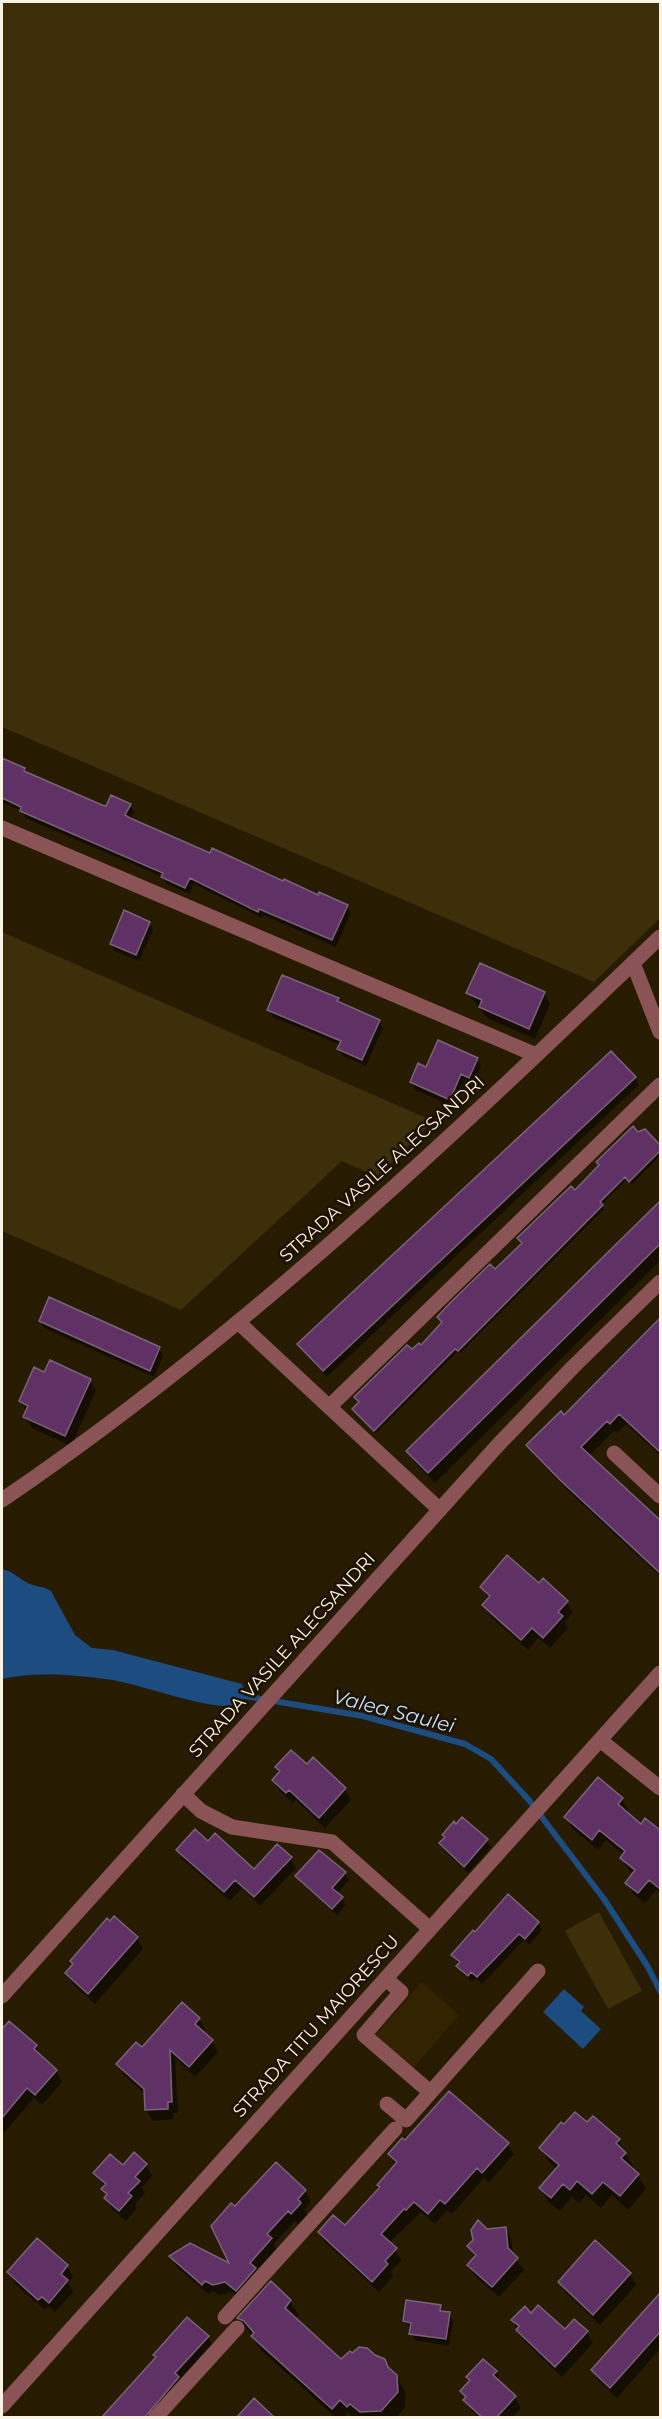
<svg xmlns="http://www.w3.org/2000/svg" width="662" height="2419" viewBox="0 0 662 2419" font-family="Montserrat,sans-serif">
	<rect width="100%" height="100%" fill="#271b02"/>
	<path fill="#322401" d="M422,1982L459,2015L413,2068L375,2035Z"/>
	<path fill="#3e2f0b" d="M2,2H660V918L594,982L2,727Z
		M2,932L433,1121L377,1177L342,1161L181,1310L2,1231Z
		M599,1912L642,1991L608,2009L565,1931Z"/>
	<path fill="#1c4c80" d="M2,1569C13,1571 18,1578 28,1583C35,1587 44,1586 51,1591L75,1635L92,1648L113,1650L242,1684L246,1697C243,1699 238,1704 235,1705C216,1712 138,1684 113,1680C78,1675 36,1671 2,1679Z
		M564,1989L584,2007L581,2011L601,2029L583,2049L543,2012Z"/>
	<path fill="#0007" d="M2,759L24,770L26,773L102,806L129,805L134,812L130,820L284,883L347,906L351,913L336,947L263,915L262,918L194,884L189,894L167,884L163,877L25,818L22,811L2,802Z
		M149,923L153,930L139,961L115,951L111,944Z
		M468,993H544L550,1004L535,1039L487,1018Z
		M338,999L340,1004L378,1021L383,1028L366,1066L343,1056L339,1049L340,1045L273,1017L269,1010Z
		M477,1059L481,1066L473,1084L465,1080L454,1107L415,1090L411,1082L427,1069Z
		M635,1078L639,1085L327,1377L303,1351L299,1344Z
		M644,1131L660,1147V1156L632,1184L627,1179L601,1205L604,1209L460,1353L458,1351L376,1433L356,1412L412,1351L421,1347L575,1192L638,1134Z
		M660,1203V1261L435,1483L414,1462L408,1452Z
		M660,1320V1455L626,1424L617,1433L614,1431L589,1456L660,1522V1576L568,1491L535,1456L528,1445L564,1417Z
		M40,1321L159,1349L163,1356L154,1377L44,1328Z
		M45,1374L90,1380L96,1391L71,1446L32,1428L25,1417L27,1413L21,1401Z
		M539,1585L566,1602L573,1613L565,1622L568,1628L550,1648L538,1638L528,1650L490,1616L484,1605L489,1599L482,1588Z
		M307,1766L345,1789L351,1800L325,1828L296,1800L293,1803L280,1791L274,1780L280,1773L277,1768Z
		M598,1779L622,1799L628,1810L626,1813L641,1826L660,1833V1893L656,1890L645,1903L633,1894L627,1883L634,1874L628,1869L621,1858L624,1855L606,1840L598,1850L572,1828L566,1817Z
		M457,1826L486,1840L491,1847L468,1873L445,1851L441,1844Z
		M208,1843L254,1871L290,1858L296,1868L260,1906L242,1888L230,1901L183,1860L178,1850Z
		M345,1873L349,1880L337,1894L346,1905L337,1915L301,1883L297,1876Z
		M538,1923L542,1930L529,1945L524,1940L482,1984L476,1978L472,1982L462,1973L458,1966L460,1965L453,1955Z
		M137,1938L143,1949L95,2004L73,1984L66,1973Z
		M199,2019L205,2030L203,2033L212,2041L218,2052L195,2077L175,2058L178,2113H173L174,2119L153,2121L146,2110L145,2094L124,2075L118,2064Z
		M9,2023L36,2046L41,2058L56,2071L62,2082L42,2105L34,2098L2,2135V2057L4,2053L2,2032Z
		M587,2125L618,2140L634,2168L632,2170L638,2175L646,2189L628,2210L612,2195L601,2208L586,2195L579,2203L572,2197L560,2211L549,2203L541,2188L557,2169L549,2162L541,2148Z
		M405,2142L507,2144L514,2154L488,2183L484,2178L452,2214L447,2210L435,2224L421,2212L389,2243L402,2260L391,2271L393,2276L379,2292L326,2243L319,2232L345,2227L381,2188L396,2166L389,2154Z
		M276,2164L305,2191L311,2202L304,2210L307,2215L298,2224L295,2221L274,2244L277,2250L243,2301L232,2292L220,2295L212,2291L209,2295L177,2267L171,2256L232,2266L236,2209Z
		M146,2165L152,2176L142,2188L145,2193L135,2204L137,2208L126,2221L112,2209L103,2189L105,2187L94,2173Z
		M505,2228L511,2239L513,2255L524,2270L499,2297L475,2276L468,2265L475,2258L469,2246L487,2231Z
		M596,2242L630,2274L636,2285L600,2325L566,2293L559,2282Z
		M67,2266L73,2277L68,2283L73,2292L55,2312L49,2307L45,2310L15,2284L9,2273Z
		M271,2283L290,2301L299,2315L295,2319L341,2362L389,2370L396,2376L405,2391V2407L396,2418H354L348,2413L344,2418H336L261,2350L240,2319Z
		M660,2295V2349L617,2398L599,2381L593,2370Z
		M440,2307L444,2313L449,2314L453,2321L449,2346L415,2340L411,2333V2329L404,2321Z
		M531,2315L565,2331L574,2321L587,2332L593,2343L562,2377L524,2341L517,2330L513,2320Z
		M208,2337L216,2352L165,2418H103L157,2358L155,2355Z
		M496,2372L501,2384L515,2397L521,2408L512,2418H485L471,2405V2409L481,2418H479L472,2411L462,2391L471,2382L468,2378Z"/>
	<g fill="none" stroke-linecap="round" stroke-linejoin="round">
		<path stroke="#1c4c80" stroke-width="6" d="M238,1695L363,1716L465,1744L491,1759L528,1799L604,1899L648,1967L660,1991"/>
	</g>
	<path fill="#603165" stroke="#78637a" stroke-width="1.5" d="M2,758L25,768L24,771L102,805L106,806L111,795L131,804L125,815L130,818L210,853L212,848L283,881L284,879L318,895L319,892L348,905L332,940L259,909L258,912L190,878L185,888L161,877L163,873L20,811L21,807L2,798Z
		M124,910L150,922L136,955L110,944Z
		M480,963L545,992L529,1029L479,1007L482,1000L466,993Z
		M282,975L339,998L337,1001L380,1020L362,1060L337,1049L341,1041L267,1010Z
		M438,1040L478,1058L469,1078L461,1074L450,1100L410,1082L418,1063L426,1067Z
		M611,1051L636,1077L323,1371L297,1344Z
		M633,1126L638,1132L645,1129L660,1145V1151L629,1182L625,1177L600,1202L603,1205L458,1351L455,1349L374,1431L352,1409L359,1402L354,1397L407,1345L412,1349L419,1343L421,1345L442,1322L437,1317L450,1303L490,1264L495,1269L522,1243L517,1238L571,1186L575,1190L599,1165L596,1162Z
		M660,1201V1244L428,1473L406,1451Z
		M49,1297L160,1347L150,1371L39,1321Z
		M660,1318V1452L619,1414L610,1424L607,1421L581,1447L660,1520V1573L560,1480L526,1445L561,1411L564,1415Z
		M50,1360L91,1379L65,1436L23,1417L28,1406L19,1401L34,1367L44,1372Z
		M507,1555L539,1583L543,1578L568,1601L558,1612L563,1616L543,1638L532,1628L521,1640L482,1605L490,1596L480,1587Z
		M291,1750L307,1764L313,1757L346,1788L319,1818L289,1790L286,1793L272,1780L280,1771L275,1767Z
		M598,1777L623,1798L618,1804L641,1824L645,1818L660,1830V1889L649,1880L638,1893L625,1883L635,1870L620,1858L625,1851L599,1830L592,1840L564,1817Z
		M462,1817L488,1839L464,1867L439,1843L445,1837L442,1835L454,1821L456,1824Z
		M195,1829L208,1841L215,1833L254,1869L277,1844L292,1857L254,1897L235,1880L224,1892L176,1850Z
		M319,1850L346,1872L332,1888L343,1897L332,1909L295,1876Z
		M508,1894L539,1922L525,1939L519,1934L477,1977L471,1972L468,1976L456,1966L460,1962L451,1955L473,1930L475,1932Z
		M114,1916L138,1937L88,1994L65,1973L73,1964L70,1961L107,1918L110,1921Z
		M182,2002L200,2018L195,2024L213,2040L189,2067L170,2050L172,2102H168V2109L145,2110L144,2089L116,2064L136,2042L142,2047Z
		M9,2021L37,2045L34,2049L57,2070L35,2095L27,2088L2,2118V2029Z
		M449,2091L509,2143L482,2173L477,2168L445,2204L440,2200L428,2214L414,2202L406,2210L404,2209L381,2234L397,2248L385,2261L388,2264L372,2282L318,2232L333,2215L345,2225L380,2187L377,2185L397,2162L388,2154L402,2138L405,2140Z
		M575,2112L587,2122L593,2116L620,2139L616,2143L626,2153L621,2158L639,2174L620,2196L603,2182L592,2194L577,2181L570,2190L563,2184L551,2198L539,2188L559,2165L539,2148L561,2122L564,2124Z
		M134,2152L147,2164L135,2177L140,2181L128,2193L132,2196L119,2211L104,2198L107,2194L101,2189L106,2184L93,2173L110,2154L123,2165Z
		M276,2162L306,2190L298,2199L301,2203L291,2214L288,2211L267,2234L272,2238L250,2263L256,2268L236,2291L225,2282L213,2285L205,2281L202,2285L169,2256L190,2243L229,2263L211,2226L231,2203L235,2206Z
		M478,2220L487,2229L506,2227L508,2248L518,2258L492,2287L467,2265L476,2255L467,2246L473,2240L471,2230Z
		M37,2238L68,2265L61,2274L68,2280L49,2303L42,2297L38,2300L7,2272Z
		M595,2240L631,2273L593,2315L558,2282Z
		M271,2281L291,2300L285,2308L341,2359L350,2351L352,2353L359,2347L367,2348L375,2355L385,2359L388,2367L397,2375L398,2392L381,2411L360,2412L350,2404L347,2407L340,2400L332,2409L251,2336L254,2333L244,2321L237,2318Z
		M660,2293V2332L610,2388L591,2370Z
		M406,2300L441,2305L440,2311L450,2312L446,2339L409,2334L411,2323L403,2321Z
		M538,2305L565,2329L574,2319L588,2331L555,2367L516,2330L519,2326L511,2320L525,2306L531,2313Z
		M187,2317L209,2336L175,2373L179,2377L145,2417L101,2418L156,2357L153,2355Z
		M483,2359L497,2371L493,2375L516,2396L496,2418H483L463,2400L466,2397L460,2391L470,2380L466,2377Z
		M254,2398L275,2418H236Z"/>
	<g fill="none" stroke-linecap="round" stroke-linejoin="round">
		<path stroke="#8a5456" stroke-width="15" d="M386,1979L401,1992L364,2035L430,2092
			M387,2104L406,2120L538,1971"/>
		<path stroke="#8a5456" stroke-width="15" d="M2,828L536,1055
			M633,963L660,1032
			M238,1322L440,1510
			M329,1407L660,1085
			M614,1453L660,1496
			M2,1500C241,1338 452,1137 660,937
			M600,1740L660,1788
			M183,1794L201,1811L232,1827L332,1842L430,1929
			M2,1996L498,1445L574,1366L660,1282
			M225,2317L395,2129
			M2,2406L660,1673
			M155,2418L237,2328"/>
	</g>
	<g text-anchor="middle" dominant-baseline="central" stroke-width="5" stroke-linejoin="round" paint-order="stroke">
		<g font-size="18" fill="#faf2e3" stroke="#1d1200">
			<text transform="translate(382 1169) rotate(-42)">STRADA VASILE ALECSANDRI</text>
			<text transform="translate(282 1655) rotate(-48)">STRADA VASILE ALECSANDRI</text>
			<text transform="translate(316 2026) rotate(-48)">STRADA TITU MAIORESCU</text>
		</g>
		<g font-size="20" font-style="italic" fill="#c4dfff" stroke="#1d1200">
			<text transform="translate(394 1711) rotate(14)">Valea Saulei</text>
		</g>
	</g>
	<rect width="662" height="2419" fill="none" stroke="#faf2e3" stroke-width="6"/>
</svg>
